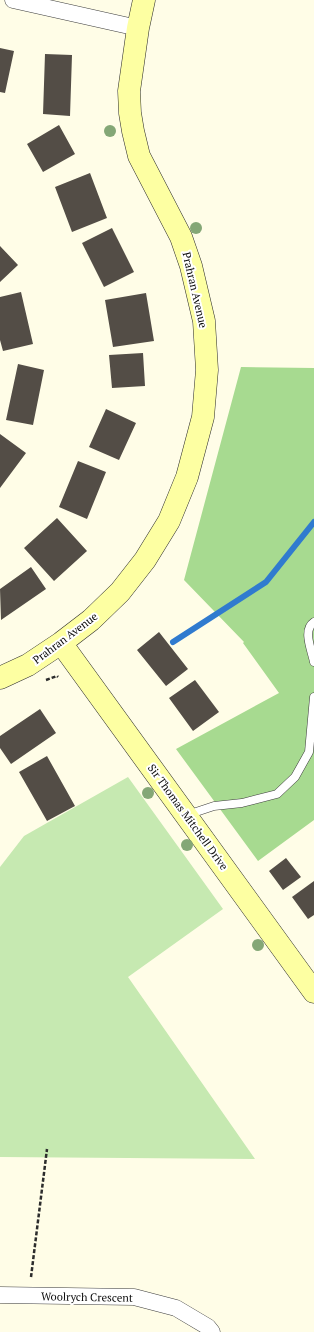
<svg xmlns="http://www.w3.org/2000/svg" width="314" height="1332" viewBox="0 0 314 1332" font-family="'PT Serif',serif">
	<rect width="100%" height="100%" fill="#fffde7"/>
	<path fill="#c6e9b1" d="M128,777L223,909L128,977L255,1159L0,1157V867L24,836Z"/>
	<path fill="#a7da90" d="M241,367L314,368V820L258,861L176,749L279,693L243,643L244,642L184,580Z"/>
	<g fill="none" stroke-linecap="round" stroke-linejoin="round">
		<path stroke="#307bcf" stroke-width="6" d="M173,642L266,582L314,522"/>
	</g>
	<path fill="#534d46" d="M0,48L14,51L5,93L0,92Z
		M45,54L72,55L70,116L43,114Z
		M59,125L75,154L43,172L27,144Z
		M90,173L107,218L72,232L55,187Z
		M112,228L134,272L104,287L82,243Z
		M0,246L18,265L0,282Z
		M21,292L33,344L3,351L0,340V297Z
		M146,293L154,341L113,347L105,300Z
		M143,353L145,386L112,388L109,355Z
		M18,364L44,370L33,425L6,420Z
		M106,409L136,423L119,460L89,447Z
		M0,434L26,453L0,488Z
		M78,461L106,472L87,519L59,507Z
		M57,518L87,551L54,581L24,548Z
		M31,567L46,589L1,620L0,589Z
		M159,632L188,669L166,686L137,650Z
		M195,680L219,712L193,731L169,698Z
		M40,709L56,733L11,764L0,748V736Z
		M47,756L75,806L47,821L19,772Z
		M286,858L301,877L283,890L269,871Z
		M314,881V915L308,919L292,897Z"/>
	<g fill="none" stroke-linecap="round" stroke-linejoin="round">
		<g stroke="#3d3d3d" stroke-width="9">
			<path id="lane" d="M314,622C302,630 312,651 314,662
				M187,815L214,806L242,803L277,794L295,777L309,752L314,697"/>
		</g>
		<g stroke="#3d3d3d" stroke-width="17">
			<path id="street" d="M13,0L138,28
				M0,1295L134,1297L176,1308L208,1327L212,1332"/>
		</g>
		<g stroke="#2c2c2c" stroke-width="23">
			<path id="secondary" d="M61,643L314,992
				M0,678L28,665L61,643L91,620L120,592L145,560L169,521L187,477L203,417L207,370L204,321L191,266L181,237L139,156L133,131L130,113L129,91L138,28L144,0"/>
		</g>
		<path stroke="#2c2c2c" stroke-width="2.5" stroke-dasharray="4 2" stroke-linecap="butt" d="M46,680L57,676L58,677
			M31,1277L47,1149"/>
		<use href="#lane" stroke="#fff" stroke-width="8"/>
		<use href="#street" stroke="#fff" stroke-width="16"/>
		<use href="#secondary" stroke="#fdffa2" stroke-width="22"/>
	</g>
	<g fill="#84a776">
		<circle cx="110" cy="131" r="6"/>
		<circle cx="196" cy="228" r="6"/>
		<circle cx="148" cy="793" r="6"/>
		<circle cx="187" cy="845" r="6"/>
		<circle cx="258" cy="945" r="6"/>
	</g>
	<g text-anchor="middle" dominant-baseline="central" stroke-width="4" stroke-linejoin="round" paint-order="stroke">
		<g font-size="11" fill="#0a0a0a" stroke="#fff">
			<text transform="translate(195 290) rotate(77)">Prahran Avenue</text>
			<text transform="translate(65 638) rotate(-37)">Prahran Avenue</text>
			<text transform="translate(188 817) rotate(54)">Sir Thomas Mitchell Drive</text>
			<text transform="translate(87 1297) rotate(1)">Woolrych Crescent</text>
		</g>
	</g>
</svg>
